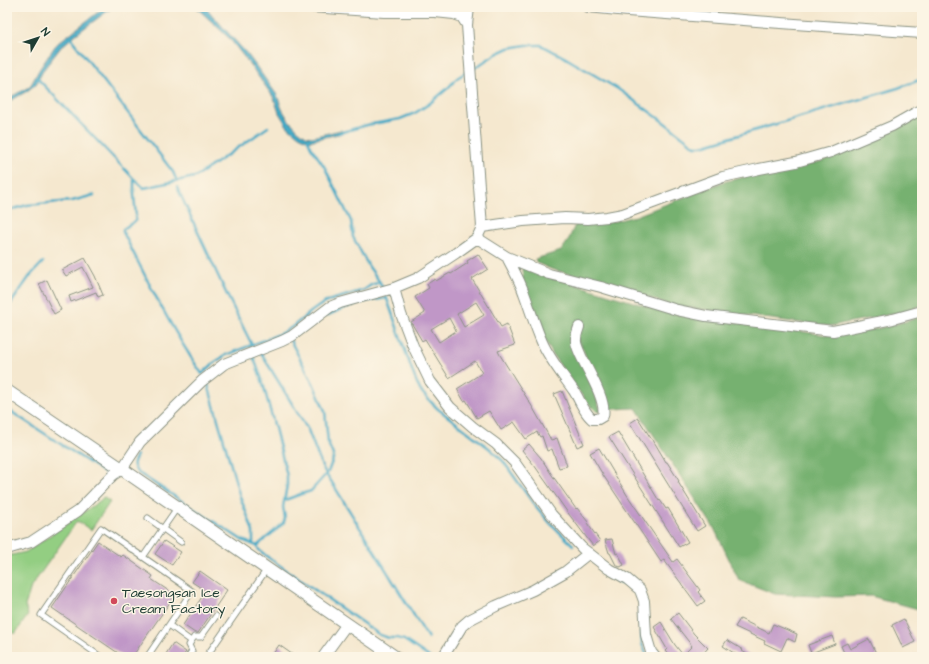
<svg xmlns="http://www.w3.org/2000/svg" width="929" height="664" viewBox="0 0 929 664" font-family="'Architects Daughter',sans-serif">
	<rect width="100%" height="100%" fill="#fcf5e5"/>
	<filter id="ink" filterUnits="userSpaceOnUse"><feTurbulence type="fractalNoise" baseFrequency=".025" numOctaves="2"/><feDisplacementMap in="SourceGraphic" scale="8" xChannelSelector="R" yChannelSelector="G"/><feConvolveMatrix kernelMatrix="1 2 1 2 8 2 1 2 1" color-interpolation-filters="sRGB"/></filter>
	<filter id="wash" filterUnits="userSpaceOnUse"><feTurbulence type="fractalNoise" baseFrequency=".012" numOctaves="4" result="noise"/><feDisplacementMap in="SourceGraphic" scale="16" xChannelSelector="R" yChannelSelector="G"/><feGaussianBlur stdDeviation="0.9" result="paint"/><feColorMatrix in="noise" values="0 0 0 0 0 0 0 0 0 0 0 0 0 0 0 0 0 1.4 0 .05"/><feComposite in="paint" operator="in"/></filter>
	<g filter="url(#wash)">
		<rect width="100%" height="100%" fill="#f5e8cf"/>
		<path fill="#93ce82" stroke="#59865b" d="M103,497L110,502L91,530L77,521L31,587L25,606L28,615L15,634L7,630V556L26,552L101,500Z"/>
		<path fill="#76b170" stroke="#4a7752" d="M922,115V305L908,311L830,326L794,322L670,305L618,287L551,269L537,263L535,259L561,251L568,241L575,225L607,223L636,216L723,182L745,177L803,166L823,161L876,137L896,129Z
			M522,268L646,306L681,315L826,335C858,336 891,325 922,317V612L918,609L871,596L836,597L775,594L739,580L714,528L636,408L612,409L607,410L575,329L590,381L601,411L597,412L586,401L554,357L543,336L523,281Z"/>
		<path fill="#47aac6" stroke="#33747d" d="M105,7H113L75,35L61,47L44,69L36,84L27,91L7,103V99L29,87L32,83L39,70L55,46L59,42Z
			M196,7H205L248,55L277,95L282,109L288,119L298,130L306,136L312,137L341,130L342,133L309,141L299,136L287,126L279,113L274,98L245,58L229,38Z"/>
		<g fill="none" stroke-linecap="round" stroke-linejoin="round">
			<path stroke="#47aac6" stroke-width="2.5" d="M70,37L173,172L177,181
				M473,69L496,54L509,48L526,45H541L564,57L618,89L661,120L695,146H702L898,88L922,79
				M37,78L134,179V195L136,216L135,221L123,229V232C147,280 171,329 202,374L215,362L226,355L282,333L292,327L312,311L322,304L331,300L364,290L371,285L380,282
				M339,133L367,125L400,119L415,113L429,104L448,88L457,78L468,71
				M307,138L311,147L324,166L351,221L353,237L369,267L377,278L383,288
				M134,179L144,188L195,177L200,174L268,127
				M177,187L227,295L252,345
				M7,211L27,205L72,201L94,195
				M386,296L414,376L420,390L427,398L438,409L489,448L503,461L533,503L550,523L573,545
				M7,309L30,276L43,262
				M326,316C337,311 349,306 361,302C369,300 378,300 386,298
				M261,353L308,430L321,464L326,474L331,481L428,638
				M253,356L262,380L276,432L287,476V485L283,507L285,518L284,522L277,529L257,546
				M207,381L240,497L248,517L253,532V543
				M7,409L108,475
				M137,455C133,463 132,465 137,472L242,540L257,546L259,550L269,558L380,635L389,638H397L404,640L429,657
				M285,500L301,494L308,492L311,491L328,472L333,459V455L328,443L325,411L313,383L290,340
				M606,573L617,581L624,583
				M640,615L642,644L647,655"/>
		</g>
		<g id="blocks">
			<path fill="#c097c7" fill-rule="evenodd" d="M478,254L488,269L472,279L501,327L507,324L515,345L498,351L500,355L533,408L551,440L557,438L567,466L559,468L552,449L547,451L542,436L540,437L537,432L526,439L514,422L501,430L489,411L477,418L466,400L464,401L457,389L482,373L475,361L449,378L425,339L422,341L412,324L411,322L425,313L415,297L429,288L427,284L435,279L436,281L450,273L451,274L468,263L467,261ZM476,302L484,315L464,327L457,314ZM449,318L456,331L439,342L431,329Z
				M85,258L95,276L103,295L98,297L96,292L71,302L69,296L93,287L83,267L66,276L62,270Z
				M47,280L61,310L54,314L39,284Z
				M562,391L584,444L577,447L554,394Z
				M638,418L652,440H653L666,462H667L679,481L678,482L705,526L697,531L630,423Z
				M618,432L659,501L660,500L666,509L668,508L688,542L679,547L609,437Z
				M529,444L541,458L552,475L576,509L577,508L588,522L587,523L600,541L593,546L568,513L534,465L522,450Z
				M599,448L627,495L673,562L677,559L700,590L698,592L705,601L698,606L664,560L661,562L603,475L590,453Z
				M612,539L616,554L618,553L624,565L620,567L616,565L610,553H609L605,540Z
				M98,541L121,557L123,555L153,576L151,579L175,595L132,657H124L52,608Z
				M164,541L181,552L172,565L155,554Z
				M200,571L227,590L198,633H195L183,625L206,591L192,582Z
				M678,613L694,634L708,648L700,657H670L665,651L667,649L654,627L661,622L675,645L683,655L692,646L671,619Z
				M740,619L769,633L773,624L797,634L795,642L787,638L781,651L764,643L765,641L735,627Z
				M904,619L915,642L903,648L892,625Z
				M832,636L835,644L811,653L808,645Z
				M869,639L878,657H846L841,646L847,643L850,649Z
				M727,640L743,650L742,651L752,657H740L723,646Z
				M173,643L186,652L182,657H164Z
				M279,645L296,657H271Z"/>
		</g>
	</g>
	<g filter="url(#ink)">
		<use href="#blocks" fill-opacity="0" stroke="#8a9282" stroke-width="1"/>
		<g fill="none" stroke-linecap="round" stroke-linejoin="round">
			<g stroke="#8a9282" stroke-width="7">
				<path id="service" d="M148,518L181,542
					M143,557L177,508
					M169,625L191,641
					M101,657L41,615L101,528L192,591L147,657
					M188,657L192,651L189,645L194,637H201L216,616
					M206,657L267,569"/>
			</g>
			<g stroke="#8a9282" stroke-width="12">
				<path id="minor" d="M311,7L384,12H435L454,14L462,17L467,25
					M588,7L628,11L781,23L922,33
					M482,227L523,221L565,218L588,219L607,217L623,214L723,177L759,169L796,162L831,152L892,126L922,109
					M477,238L507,257L549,274L601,287L677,310L706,316L833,331L893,319L922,311
					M507,257C513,269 520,281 524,293C530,309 535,326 542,342C550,360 563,375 574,391C580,400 583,411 592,419H598L603,416C607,401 588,371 581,356C579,351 575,344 576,339C576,335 578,330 579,327
					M394,288L401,314L413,346L430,381L450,407L473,427L496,444L515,463L551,514L582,548L609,569L627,579L640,590L644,601L646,635L651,652L655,657
					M7,549L31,542L78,511L113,475L122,469L140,442L202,381L224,364L282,341L292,336L330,307L340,303L394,288L418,278L456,253L477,238L482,227L467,25L469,7
					M323,657L347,624
					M443,657L462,626L469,620L496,606L533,590L565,572L589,553"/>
			</g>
			<g stroke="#8a9282" stroke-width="14">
				<path id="tertiary" d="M7,391L122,469L395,657"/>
			</g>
			<use href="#service" stroke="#fff" stroke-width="5"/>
			<use href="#minor" stroke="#fff" stroke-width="10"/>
			<use href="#tertiary" stroke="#fff" stroke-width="12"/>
		</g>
	</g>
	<circle fill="#d1495b" stroke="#fcf5e5" stroke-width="1.5" cx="114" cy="601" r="4"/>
	<g text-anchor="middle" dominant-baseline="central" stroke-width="3" stroke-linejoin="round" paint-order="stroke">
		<g font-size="14" fill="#1f3d34" stroke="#fcf5e5" text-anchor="start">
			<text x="122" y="593">Taesongsan Ice<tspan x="122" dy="16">Cream Factory</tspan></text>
		</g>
	</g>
	<rect width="929" height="664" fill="none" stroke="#fcf5e5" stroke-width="24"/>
	<g transform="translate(38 38) rotate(51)" stroke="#fcf5e5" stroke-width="3" paint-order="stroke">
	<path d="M0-3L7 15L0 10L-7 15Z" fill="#1f3d34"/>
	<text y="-6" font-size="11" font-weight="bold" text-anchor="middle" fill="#1f3d34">N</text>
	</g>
</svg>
